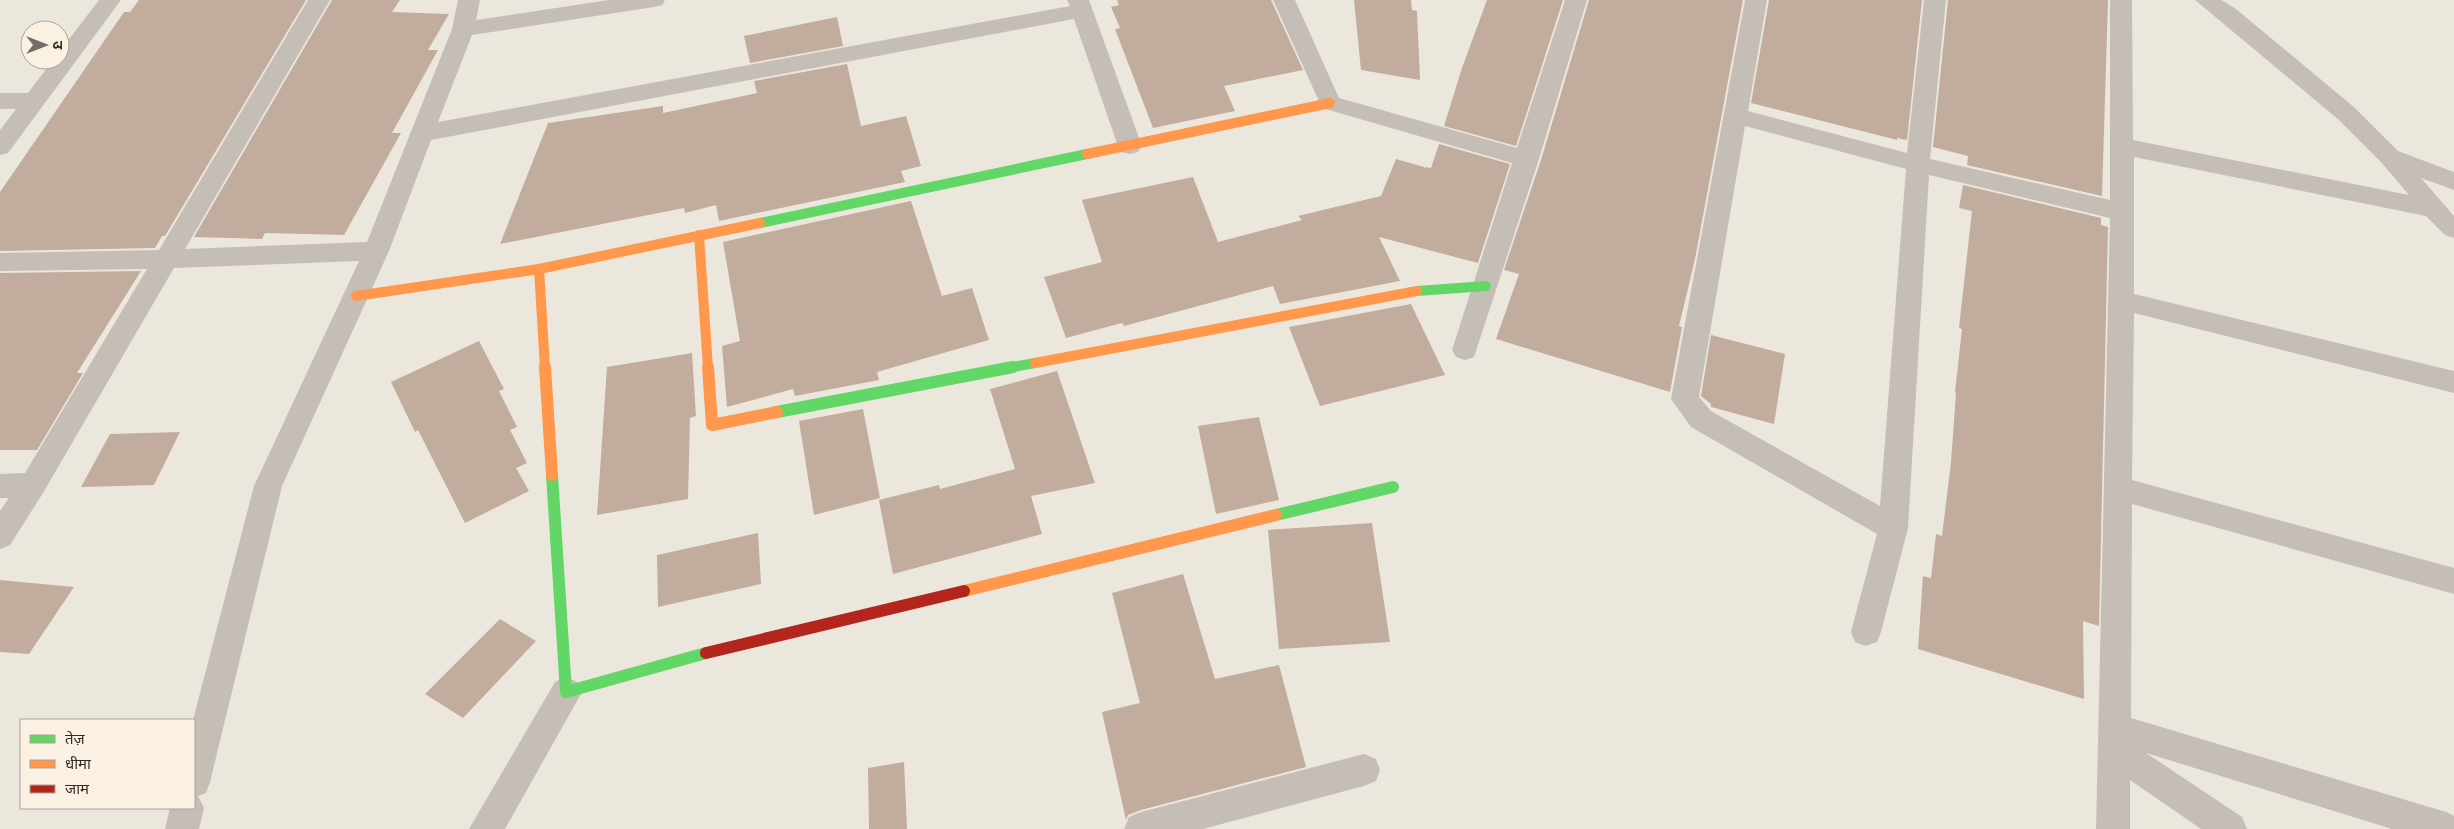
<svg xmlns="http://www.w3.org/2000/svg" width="2454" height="829" viewBox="0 0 2454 829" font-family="'Work Sans','Noto Sans Devanagari',sans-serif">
	<rect width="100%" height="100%" fill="#ece7dd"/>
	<path fill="#c1ac9e" d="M139,0H306L165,236H162L155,248L0,251V192L124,12H130Z
		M332,0H400L392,12L449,14L428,50H438L392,133H401L344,235L265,233L262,239L194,237Z
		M1117,0H1271L1303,70L1224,86L1235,111L1153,128L1115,29L1120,28L1111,7L1119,5Z
		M1354,0H1411L1412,10L1417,11L1420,80L1361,70Z
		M1487,0H1563L1516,146L1444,126L1462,68Z
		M1589,0H1743L1695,259L1679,326L1682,327L1670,392L1496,339L1519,274L1504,270L1541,160Z
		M1769,0H1922L1907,140L1897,138V140L1751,103Z
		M1948,0H2108L2102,196L1967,165L1968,156L1933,147Z
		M837,17L843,46L750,63L744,36Z
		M847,64L861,126L906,116L921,166L901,171L905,182L719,221L716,205L685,213L684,208L500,244L548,123L663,106V113L757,93L754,81Z
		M1439,144L1510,164L1478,263L1379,237L1400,281L1280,304L1273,286L1124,326L1122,323L1066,338L1044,277L1102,262L1082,200L1193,177L1218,242L1302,220L1298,216L1381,196L1396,159L1424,167V169L1425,167L1431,168Z
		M1963,185L2101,218V225L2108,227L2099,626L2083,621L2084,699L1918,649L1923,576L1931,578L1936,534L1942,536L1951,462L1956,393L1955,392L1962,329L1959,328L1972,211L1959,208Z
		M911,201L942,296L972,288L989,340L877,372L879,380L795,396L793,389L727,407L722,346L740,341L723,242Z
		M141,271L77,373H83L37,450H0V273Z
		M1411,304L1445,375L1320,406L1289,327Z
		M1711,335L1785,354L1774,424L1711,407V404L1701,396Z
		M479,341L504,389L499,391L517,427L510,430L527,463L516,468L529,491L465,523L418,430L415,432L391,382Z
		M692,353L696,416L690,418L688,499L597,515L607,367Z
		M1057,371L1095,483L1031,496L1042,534L893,574L879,500L939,485L940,489L1015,469L990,389Z
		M863,409L880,498L814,515L799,421Z
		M1259,417L1279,500L1216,514L1198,426Z
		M180,432L154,485L81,487L110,434Z
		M1372,523L1390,642L1279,649L1268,530Z
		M758,533L761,584L658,607L657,555Z
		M1183,574L1215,679L1279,665L1306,767L1141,810L1128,815L1126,820L1102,712L1140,703L1112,593Z
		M0,580L74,587L29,654L0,652Z
		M500,619L536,641L463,718L425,694Z
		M904,762L907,829H869L868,768Z"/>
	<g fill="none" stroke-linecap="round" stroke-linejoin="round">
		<path fill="#c5beb7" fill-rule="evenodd" d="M99,0H121L8,153L0,155V130L16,109H0V93H28L53,60H60V51Z
			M308,0H330L185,249L367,242L452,29L458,0H480L476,20L609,0H665L662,5L654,7L472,35L438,122L1070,6L1067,0H1089L1142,146L1138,152L1130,154L1122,152L1118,146L1074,19L431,140L389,251L282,486L210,782L206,793L198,796L204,808L199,829H165L170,808H194L193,720L254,486L359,261L174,268L43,493L10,545L0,549V511L9,498H0V474L25,473L147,269L0,271V253L159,250Z
			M1273,0H1295L1339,98L1517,148L1565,0H1587L1539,159L1474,357L1465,360L1456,357L1452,350L1512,163L1322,108Z
			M1745,0H1767L1748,111L1907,153L1924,0H1946L1930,159L2110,200V0H2132L2133,140L2409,195L2381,162L2339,120L2195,0H2221L2236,9L2355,108L2398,151L2454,172V190L2421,178L2454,216V238L2445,235L2426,216L2134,157V294L2454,371V393L2134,313L2132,480L2454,568V594L2132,504L2131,718L2446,812L2454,816V829H2392L2146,753L2242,817L2247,829H2201L2130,780V829H2096L2110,218L1929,175L1908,528L1881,632L1877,642L1866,646L1855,642L1851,632L1877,534L1691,427L1671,399ZM1745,126L1906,169L1880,506L1711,411L1699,397Z
			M566,677L577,682L582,692L505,829H469L555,682Z
			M1364,754L1376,759L1380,770L1376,781L1364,786L1203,829H1124L1129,817L1141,812Z"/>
		<path stroke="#63d668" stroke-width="10" d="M760,223L1087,154
			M1417,291L1486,286
			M1007,368L1035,363"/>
		<path stroke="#63d668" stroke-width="12" d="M777,412L1013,367
			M552,475L566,692L706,653
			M1276,515L1393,487"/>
		<path stroke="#ff974d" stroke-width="10" d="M1087,154L1330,103
			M699,235L708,368
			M539,269L545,368
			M356,296L539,269L760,223
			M1035,363L1417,291"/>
		<path stroke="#ff974d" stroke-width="12" d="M545,367L552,475
			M708,367L712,425L777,412
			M964,591L1276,515"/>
		<path stroke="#b3261e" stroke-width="12" d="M706,653L964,591"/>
	</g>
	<rect x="20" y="719" width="175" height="90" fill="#faf1e3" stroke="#aba297"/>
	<rect x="30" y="735" width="25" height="8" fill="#63d668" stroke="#aba297"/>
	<text x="65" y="744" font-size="15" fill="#352b25">तेज़</text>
	<rect x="30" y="760" width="25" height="8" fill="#ff974d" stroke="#aba297"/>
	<text x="65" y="769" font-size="15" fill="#352b25">धीमा</text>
	<rect x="30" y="785" width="25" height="8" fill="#b3261e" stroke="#aba297"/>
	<text x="65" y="794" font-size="15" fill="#352b25">जाम</text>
	<g transform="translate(45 45) rotate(90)"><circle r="24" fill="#faf1e3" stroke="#aba297"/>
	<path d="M0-4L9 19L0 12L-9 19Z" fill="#756d65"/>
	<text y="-8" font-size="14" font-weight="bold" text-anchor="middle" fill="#352b25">उ</text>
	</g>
</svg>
